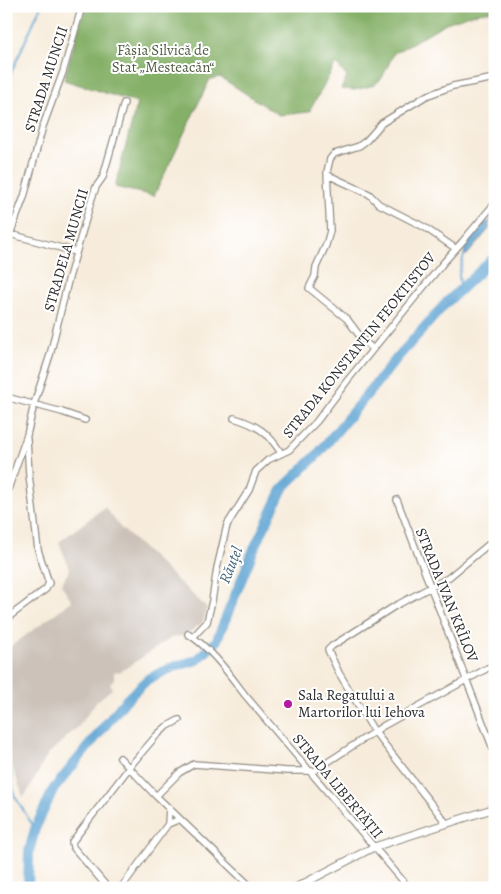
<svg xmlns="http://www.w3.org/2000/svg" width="501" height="894" viewBox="0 0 501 894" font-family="Alegreya,serif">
	<rect width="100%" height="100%" fill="#fff"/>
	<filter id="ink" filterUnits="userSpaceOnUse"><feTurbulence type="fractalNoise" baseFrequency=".02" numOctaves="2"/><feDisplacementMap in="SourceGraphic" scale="10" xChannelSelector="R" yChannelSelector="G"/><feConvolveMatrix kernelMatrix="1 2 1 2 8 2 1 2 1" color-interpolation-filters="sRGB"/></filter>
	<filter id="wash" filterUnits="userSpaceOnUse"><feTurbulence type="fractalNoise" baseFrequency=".0096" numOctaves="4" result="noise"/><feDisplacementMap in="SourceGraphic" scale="20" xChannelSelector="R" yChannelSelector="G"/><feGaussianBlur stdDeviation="1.12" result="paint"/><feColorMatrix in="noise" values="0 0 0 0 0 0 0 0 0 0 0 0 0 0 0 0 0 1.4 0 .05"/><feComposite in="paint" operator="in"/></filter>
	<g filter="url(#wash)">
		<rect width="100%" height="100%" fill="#f7ecdb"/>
		<path fill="#ccc2b9" d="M105,507L120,527L207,608L203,622L186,635L171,638L120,672H114V679L110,683L112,689L96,702L79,726L48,754L27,793L23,797L6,748V650L72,601L61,584L70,570L59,542Z"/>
		<path fill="#85b068" stroke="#586e4a" d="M85,6H495V10L473,14L446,23L398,51L394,53L382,78L374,85L355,90L341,89L347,77L336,63L309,112L279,115L220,77L210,79L154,196L115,187L137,103L64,80Z"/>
		<path fill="#5ba2d1" stroke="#43667e" d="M486,222H489V229L467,255H464L465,245L472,238L476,230L482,227Z"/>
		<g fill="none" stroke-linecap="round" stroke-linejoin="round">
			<path stroke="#5ba2d1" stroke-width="2" d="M6,84L41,6
				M489,222L495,217
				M460,288L459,274L464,255
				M6,759L10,765L14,795L35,829"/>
			<path stroke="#5ba2d1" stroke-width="10" d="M28,888L29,852L35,829L53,790L125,701L148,679L173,667L197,660L216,642L254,549L283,488L318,454L397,358L446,303L495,257"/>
		</g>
	</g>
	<g filter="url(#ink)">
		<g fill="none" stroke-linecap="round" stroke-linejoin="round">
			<g stroke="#918c83" stroke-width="8">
				<path id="minor" d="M328,175L369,194L379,204L424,227L455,248
					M10,234L76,252
					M6,245L24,197L43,126L63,72L82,6
					M373,349L362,339L347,319L309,288L315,276L316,267L326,245L330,231L327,172L330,159L334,154L359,146L367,140L382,123L426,96L453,86L495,78
					M6,397L62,412L85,420
					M234,418C257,425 268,432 281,453
					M6,495L27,435L34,404L50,355L68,281L92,198L96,187L103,177L124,103
					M397,500L495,754
					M6,619L46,589L49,583L38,550L29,475L27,439
					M188,634C211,648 229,674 245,695L409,888
					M193,637L207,622L212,601L217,568L227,525L249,490L256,471L268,460L289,450L317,421L347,381L444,262L462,242L495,203
					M120,758L156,796L252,888
					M156,796L179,773L194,764L287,771H314L383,726L495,664
					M168,824L169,808
					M447,824L374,731L339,673L328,650L332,646L395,606L448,578L495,539
					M108,888L73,847L72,842L132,764L156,736L166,727L179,720
					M121,888L168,824L180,819"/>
			</g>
			<g stroke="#918c83" stroke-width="9">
				<path id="major" d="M295,888L374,847L495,808"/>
			</g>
			<use href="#minor" stroke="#fff" stroke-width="5.5"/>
			<use href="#major" stroke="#fff" stroke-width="7"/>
		</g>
	</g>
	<circle fill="#b5179e" stroke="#fff" stroke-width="2" cx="288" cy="704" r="5"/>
	<g text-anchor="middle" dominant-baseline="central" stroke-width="4" stroke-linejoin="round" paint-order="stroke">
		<g font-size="15" fill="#505c42" stroke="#fff">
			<text x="163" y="50">Fâșia Silvică de<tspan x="163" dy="17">Stat „Mesteacăn“</tspan></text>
		</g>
		<g font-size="15" fill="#2b2b2b" stroke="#fff">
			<text transform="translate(46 79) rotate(-72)">STRADA MUNCII</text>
			<text transform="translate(66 250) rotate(-74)">STRADELA MUNCII</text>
			<text transform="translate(359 345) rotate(-51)">STRADA KONSTANTIN FEOKTISTOV</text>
			<text transform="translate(447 595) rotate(68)">STRADA IVAN KRÎLOV</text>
			<text transform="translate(338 786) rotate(50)">STRADA LIBERTĂȚII</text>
		</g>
		<g font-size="15" fill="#2b2b2b" stroke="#fff" text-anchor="start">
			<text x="298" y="695">Sala Regatului a<tspan x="298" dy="17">Martorilor lui Iehova</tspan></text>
		</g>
		<g font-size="16" font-style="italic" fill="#416176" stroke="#fff">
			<text transform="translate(231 565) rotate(-68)">Răuțel</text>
		</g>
	</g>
	<rect width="501" height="894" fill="none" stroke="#fff" stroke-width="25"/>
</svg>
